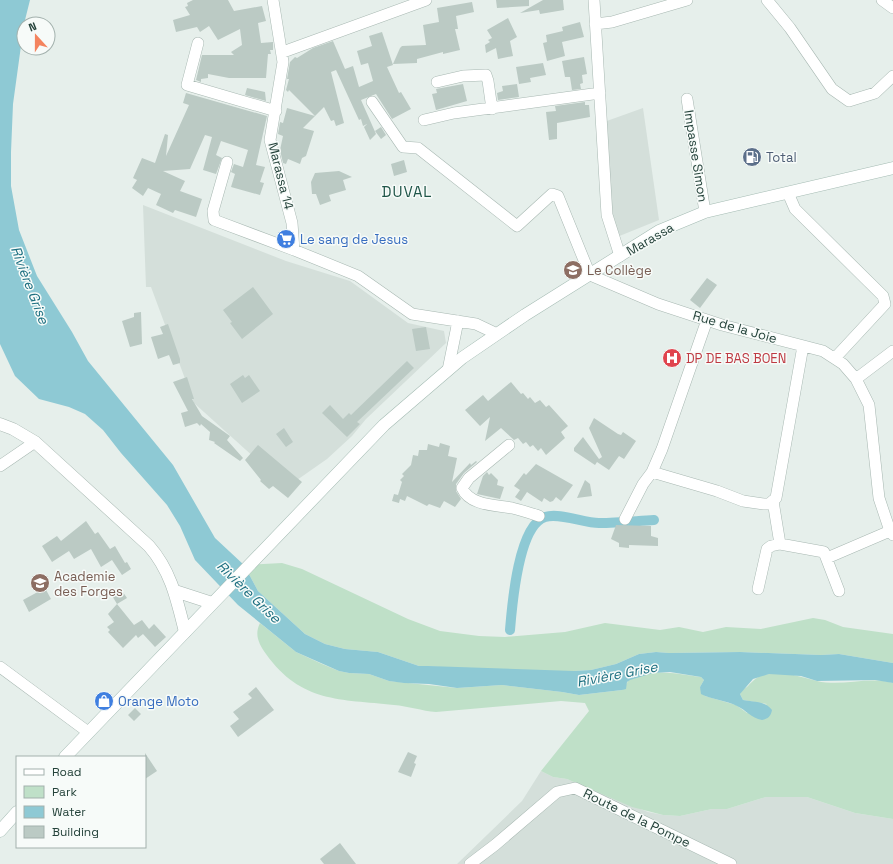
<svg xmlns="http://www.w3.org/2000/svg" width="893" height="864" viewBox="0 0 893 864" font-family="'Space Grotesk',sans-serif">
	<rect width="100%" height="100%" fill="#e6efeb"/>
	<path fill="#d4dfda" d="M643,108L659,220L617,237L609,215L604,122Z
		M143,205L286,261L350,281L408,323L444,331L446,343L366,419L352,436L327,459L287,487L194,403L151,287H146Z
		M541,771L553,777L567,779L648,812L663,815L680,816L712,809H727L766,797H807L855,813L893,819V864H457L522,801Z"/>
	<path fill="#bfe0c8" d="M282,563L302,569L408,619L440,631L479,636L505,637L565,632L605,623L660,630L679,627L703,632L726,627L761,629L813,618L825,620L843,627L893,634V663L839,654L821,655L740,652L669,653L656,652L639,654L616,664L591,670L574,671L541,672L419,666L378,652L345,649L325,644L305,634L258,591L244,565Z
		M260,623L296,652L322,664L339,671L349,673L369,674L389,681L457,688L502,685L562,692L579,695L622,690C626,687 626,683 629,680C647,667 681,674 701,677L704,680L700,687L705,696L736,705L747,713L767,704L743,700L740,694C742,689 745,689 748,686C755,679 759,675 769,674C784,671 802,677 817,681C842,687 868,676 893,683V819L855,813L807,797H766L727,809H712L680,816L663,815L632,807L567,779L553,777L541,771L589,711L585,703L561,701L436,712C422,711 408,706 394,705C340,699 301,703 266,654C259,644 254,635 260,623Z"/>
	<path fill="#8ec9d4" d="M0,0H30L24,24L13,104L11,152V186L19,230L37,276L72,332L88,361L173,465L215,538L244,565L258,591L305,634L325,644L345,649L378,652L419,666H428L574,671L591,670L616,664L639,654L656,652L669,653L740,652L821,655L839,654L893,663V683L875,680L817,681L801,676L769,674L753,679L740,694L743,700C753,702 766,701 772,710C771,716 768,719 762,720C751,718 746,710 737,706C726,700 712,700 701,694L700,687L704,680L701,677L670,672L653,673L630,680L627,682L626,689L622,690L579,695L562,692L502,685L457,688L429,684L404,683L389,681L369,674L349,673L339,671L296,652L238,605L195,560L180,526L167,505L121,453L103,430L85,414L69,407L39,399L15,376L0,344Z"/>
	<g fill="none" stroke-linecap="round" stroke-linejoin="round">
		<path stroke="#8ec9d4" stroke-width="10" d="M510,630C512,606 518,526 545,517C559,512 584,523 599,523C618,523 636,521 654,520"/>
	</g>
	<path fill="#bbcac4" d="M193,0H228L234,11L262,6L266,21L258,23L261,43L273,42V50H270L271,54H268L266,78H229L208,74V78L201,79V82L196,80L202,55H234L231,52L242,45L240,29L218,40L209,26L200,32L197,27L176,32L173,20L190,15L185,7L188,6L187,3Z
		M496,0H529V6L497,8Z
		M543,0H563L564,10L540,14L539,10L520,13Z
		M472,2L474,12L456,16L458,29H455L460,50L443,54V52L417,59V63L393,64L400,48L402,46L426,45L423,25L439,22L437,8Z
		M508,18L517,37L510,41L513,56L498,59L496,48L486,53L485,45L490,42L488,40L492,38L487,30Z
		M580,22L584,37L562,42L565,56L547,61L543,43L547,42L546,35L563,31L562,27Z
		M382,32L393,65L387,67L399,93L401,92L411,109L392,119L376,94L361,100L376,134L370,140L364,127L367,124L363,126L361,119L359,120L336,70L331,72L344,123L336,126L334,120L331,121L324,107L315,116L289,90L288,92L286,90L289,79H287L290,62L295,57L297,58L313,48L333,41L345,69L353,66L359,87L373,81L368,63L361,65L357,51L372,46L369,36Z
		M584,57L587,74L582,75L583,83L580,84L581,89L572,90L570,77H565L562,61Z
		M543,63L546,75L530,78L531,82L519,84L516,67Z
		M463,84L467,101L436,110L432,94L437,93L436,89Z
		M517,84L519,97L498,100L497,93L503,91L502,86Z
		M247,88L265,92L266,101L245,95Z
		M186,93L267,116L256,165L265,167L260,182L264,183L260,195L231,187L235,174L231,172L234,164L243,167L248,150L221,141L216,155L222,158L216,174L203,170L212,137L205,135L190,169L163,171L185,181L180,191L202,199L196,217L175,210L173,213L156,205L161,194L148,188L143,196L132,188L137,180L133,178L142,158L155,163L165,134L168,135L166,156L189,105L183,103Z
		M585,102V105H589L590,117L557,123V139L549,140L546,112L556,111L555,106Z
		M287,108L315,116L303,128L314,131L306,156L302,158L300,164L288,159L286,164L283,163L280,150L283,136L278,134L280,122L283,123Z
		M381,127L386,135L381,139L375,131Z
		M404,160L407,172L394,176L391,164Z
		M339,171L352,177L343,180L346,190L329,195L331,201L320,205L316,194H312L311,182L315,173Z
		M707,278L717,285L700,308L690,300Z
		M253,287L273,314L242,339L230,323L232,322L223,310Z
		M141,312L142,344L130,347L122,321L134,317V313Z
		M168,324L180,359V363L173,365L169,355L158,359L151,337L163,334L160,327Z
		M426,327L430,349L416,351L412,329Z
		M407,361L414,368L357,422L360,424L347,437L322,413L330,405L343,419L349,413L351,415Z
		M243,375L245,378L249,375L260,391L242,403L230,384Z
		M187,377L194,399H192L202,416L230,436L227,440L243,458L240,461L214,443L215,442L209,440L210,432L201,424L200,426L197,423L185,427L181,413L188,411L173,382Z
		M511,382L521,394L523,393L528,399L530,397L535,403L540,400L546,407L549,405L568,426L561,432L565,438L546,455L541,448L538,451L533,445L530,447L526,442L523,444L518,438L514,440L501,428L485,441L490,417L480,426L465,410L483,395L488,401Z
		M594,418L618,434L621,435L623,432L636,441L624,459L619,456L609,470L597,462L595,465L574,451V448L583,437L599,459L602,457L589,428Z
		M284,428L293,442L286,447L276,434Z
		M440,443L450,446L448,456L457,458L452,482L470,463L471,465L476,461L477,462L464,473L456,484V491L461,499L455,507L444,501L440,508L429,504L427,506L407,496L405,501L400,499L399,503L392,501L394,494L398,495L402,482L400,480L404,476L402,474L411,465L413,455L418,456L419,450H427L428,444L439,447Z
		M258,445L302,482L288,498L273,486L269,489L260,481L261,480L245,460Z
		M536,464L573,485L561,501L556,497L553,501L550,502L544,498L542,502L527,492L521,501L515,497L520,490L514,486L524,473L526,475Z
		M487,472L489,475L491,473L498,480L497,485L504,487L500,499L477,494L483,476Z
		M585,480L590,484L592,496L577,498Z
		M86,521L95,534L98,532L110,549L115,546L125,563L127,562L131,569L122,575L112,560L101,567L91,549L74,559L69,551L52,562L42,546L57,536L61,541Z
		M616,525L651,526V536L658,538V546L629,545V548L619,547V543L611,539Z
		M45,588L51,599L29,612L23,600Z
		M120,588L127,598L117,604L111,594Z
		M117,604L134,625L142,620L149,629L154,624L166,637L155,647L143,634L138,638L136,635L123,648L108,632L110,630L107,627L114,622L108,614Z
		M256,687L274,710L238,737L230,726L239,719L233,712L252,698L248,694Z
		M135,708L141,714L134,721L128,715Z
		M408,752L417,756L414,763L416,764L411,777L398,772Z
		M145,753L157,771L145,779Z
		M340,843L356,864H324L320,859Z"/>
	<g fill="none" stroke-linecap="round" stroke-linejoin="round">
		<g stroke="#a8b8b2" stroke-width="12">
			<path id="minor" d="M273,0L283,62L270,140L292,223L294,250L358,276L412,314L476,324L497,334
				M594,0L607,215L620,256
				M767,0L790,28L832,89L849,101L875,93L893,76
				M882,0L893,8
				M595,24L612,22L687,0
				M198,43L187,85L276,111
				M283,52L426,0
				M437,82L463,76L486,75L488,81L492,109
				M687,99L705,212
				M372,102L403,147L418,148L517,226L552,194L558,196L590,275L658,304L722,325L823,351L843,364L856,379L869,405L879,498L890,531L893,535
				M424,120L454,113L600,93
				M227,162L213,211L214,220L294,250
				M788,193L795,209L883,296L885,304L835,358
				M707,320L662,449L652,472L717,491L743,501L764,504H769L776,498L803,346
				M448,370L458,321
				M856,379L893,351
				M509,445L469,478L462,488C470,506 496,505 512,508C521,510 530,513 539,516
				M0,466L35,442
				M625,519L643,484L652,472
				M780,544L824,552L839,591
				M827,558L890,531
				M758,589L767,549L771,546L780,544L773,501
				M0,667L88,732
				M470,864L495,845L557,792L575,788L731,864"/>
		</g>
		<g stroke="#a8b8b2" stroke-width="13">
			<path id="tertiary" d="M0,424L13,429L35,442L149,546C171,571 177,600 185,632
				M175,591L212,603"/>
		</g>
		<g stroke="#a4bbb3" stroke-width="13">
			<path id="secondary" d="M65,757L384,425L462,358L525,315L659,231L705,212L893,168
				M0,831L17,812"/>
		</g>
		<use href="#minor" stroke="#fff" stroke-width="11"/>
		<use href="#tertiary" stroke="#fff" stroke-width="12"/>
		<use href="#secondary" stroke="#fff" stroke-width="12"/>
	</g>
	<defs>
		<g id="fuel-disc" transform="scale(1)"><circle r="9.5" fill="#5c6f8a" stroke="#f7fbf9"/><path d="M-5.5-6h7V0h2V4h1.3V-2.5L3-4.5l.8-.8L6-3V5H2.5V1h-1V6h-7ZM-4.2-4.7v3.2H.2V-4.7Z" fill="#fff"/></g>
		<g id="supermarket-disc" transform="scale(1)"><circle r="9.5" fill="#3f7fe0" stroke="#f7fbf9"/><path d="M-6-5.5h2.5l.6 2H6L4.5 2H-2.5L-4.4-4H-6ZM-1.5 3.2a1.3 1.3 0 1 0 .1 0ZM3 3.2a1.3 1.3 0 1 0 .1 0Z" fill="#fff"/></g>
		<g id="school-disc" transform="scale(1)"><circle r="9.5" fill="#8d6e63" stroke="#f7fbf9"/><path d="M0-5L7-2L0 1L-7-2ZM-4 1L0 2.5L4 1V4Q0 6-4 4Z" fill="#fff"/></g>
		<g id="hospital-disc" transform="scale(1)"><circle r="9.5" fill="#e0444e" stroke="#f7fbf9"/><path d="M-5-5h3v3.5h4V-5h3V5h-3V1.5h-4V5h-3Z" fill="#fff"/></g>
		<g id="shop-disc" transform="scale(1)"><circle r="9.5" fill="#3f7fe0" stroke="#f7fbf9"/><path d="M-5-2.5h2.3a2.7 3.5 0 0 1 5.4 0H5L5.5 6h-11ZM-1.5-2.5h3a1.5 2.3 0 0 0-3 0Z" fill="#fff"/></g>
	</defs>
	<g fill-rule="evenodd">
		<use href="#fuel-disc" x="752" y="157"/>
		<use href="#supermarket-disc" x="286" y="239"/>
		<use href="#school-disc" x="573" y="270"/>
		<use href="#hospital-disc" x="672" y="358"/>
		<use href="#school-disc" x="40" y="583"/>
		<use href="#shop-disc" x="104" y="701"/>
	</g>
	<g text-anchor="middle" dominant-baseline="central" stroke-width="3" stroke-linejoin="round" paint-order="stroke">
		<g font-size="13" fill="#24423a" stroke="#f7fbf9">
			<text transform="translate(696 156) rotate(81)">Impasse Simon</text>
			<text transform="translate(281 176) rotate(76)">Marassa 14</text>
			<text transform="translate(650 239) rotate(-30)">Marassa</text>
			<text transform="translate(735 327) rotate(16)">Rue de la Joie</text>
			<text transform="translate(637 818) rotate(26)">Route de la Pompe</text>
		</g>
		<g font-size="13" fill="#4e5e75" stroke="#f7fbf9" text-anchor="start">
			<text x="766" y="157">Total</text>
		</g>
		<g font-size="13" fill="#366cbe" stroke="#f7fbf9" text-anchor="start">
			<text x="300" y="239">Le sang de Jesus</text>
			<text x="118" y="701">Orange Moto</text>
		</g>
		<g font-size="13" fill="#785e54" stroke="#f7fbf9" text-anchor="start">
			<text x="587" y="270">Le Collège</text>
			<text x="54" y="576">Academie<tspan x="54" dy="15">des Forges</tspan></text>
		</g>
		<g font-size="13" fill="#be3a42" stroke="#f7fbf9" text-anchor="start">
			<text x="686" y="358">DP DE BAS BOEN</text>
		</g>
		<g font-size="14" font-style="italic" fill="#1c6f80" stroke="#f7fbf9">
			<text transform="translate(30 285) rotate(69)">Rivière Grise</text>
			<text transform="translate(249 592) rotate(44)">Rivière Grise</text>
			<text transform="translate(617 674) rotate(-11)">Rivière Grise</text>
		</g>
		<g font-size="15" letter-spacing="1" fill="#1f5548" stroke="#f7fbf9">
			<text x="407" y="191">DUVAL</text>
		</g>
	</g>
	<rect x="16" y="756" width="130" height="92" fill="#f7fbf9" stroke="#a3b1ad"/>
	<rect x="24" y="769" width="20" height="6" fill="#ffffff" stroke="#a3b1ad"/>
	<text x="52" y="776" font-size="12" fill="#24423a">Road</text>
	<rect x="24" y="786" width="20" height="12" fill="#bfe0c8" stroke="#a3b1ad"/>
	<text x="52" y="796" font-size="12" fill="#24423a">Park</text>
	<rect x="24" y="806" width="20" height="12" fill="#8ec9d4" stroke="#a3b1ad"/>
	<text x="52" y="816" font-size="12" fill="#24423a">Water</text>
	<rect x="24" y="826" width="20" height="12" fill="#bbcac4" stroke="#a3b1ad"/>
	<text x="52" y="836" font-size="12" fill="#24423a">Building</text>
	<g transform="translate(36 36) rotate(339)"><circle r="19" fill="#f7fbf9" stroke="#a3b1ad"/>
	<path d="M0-3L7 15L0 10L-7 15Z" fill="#f4845f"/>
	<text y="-6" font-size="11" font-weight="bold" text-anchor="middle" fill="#24423a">N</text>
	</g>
</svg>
